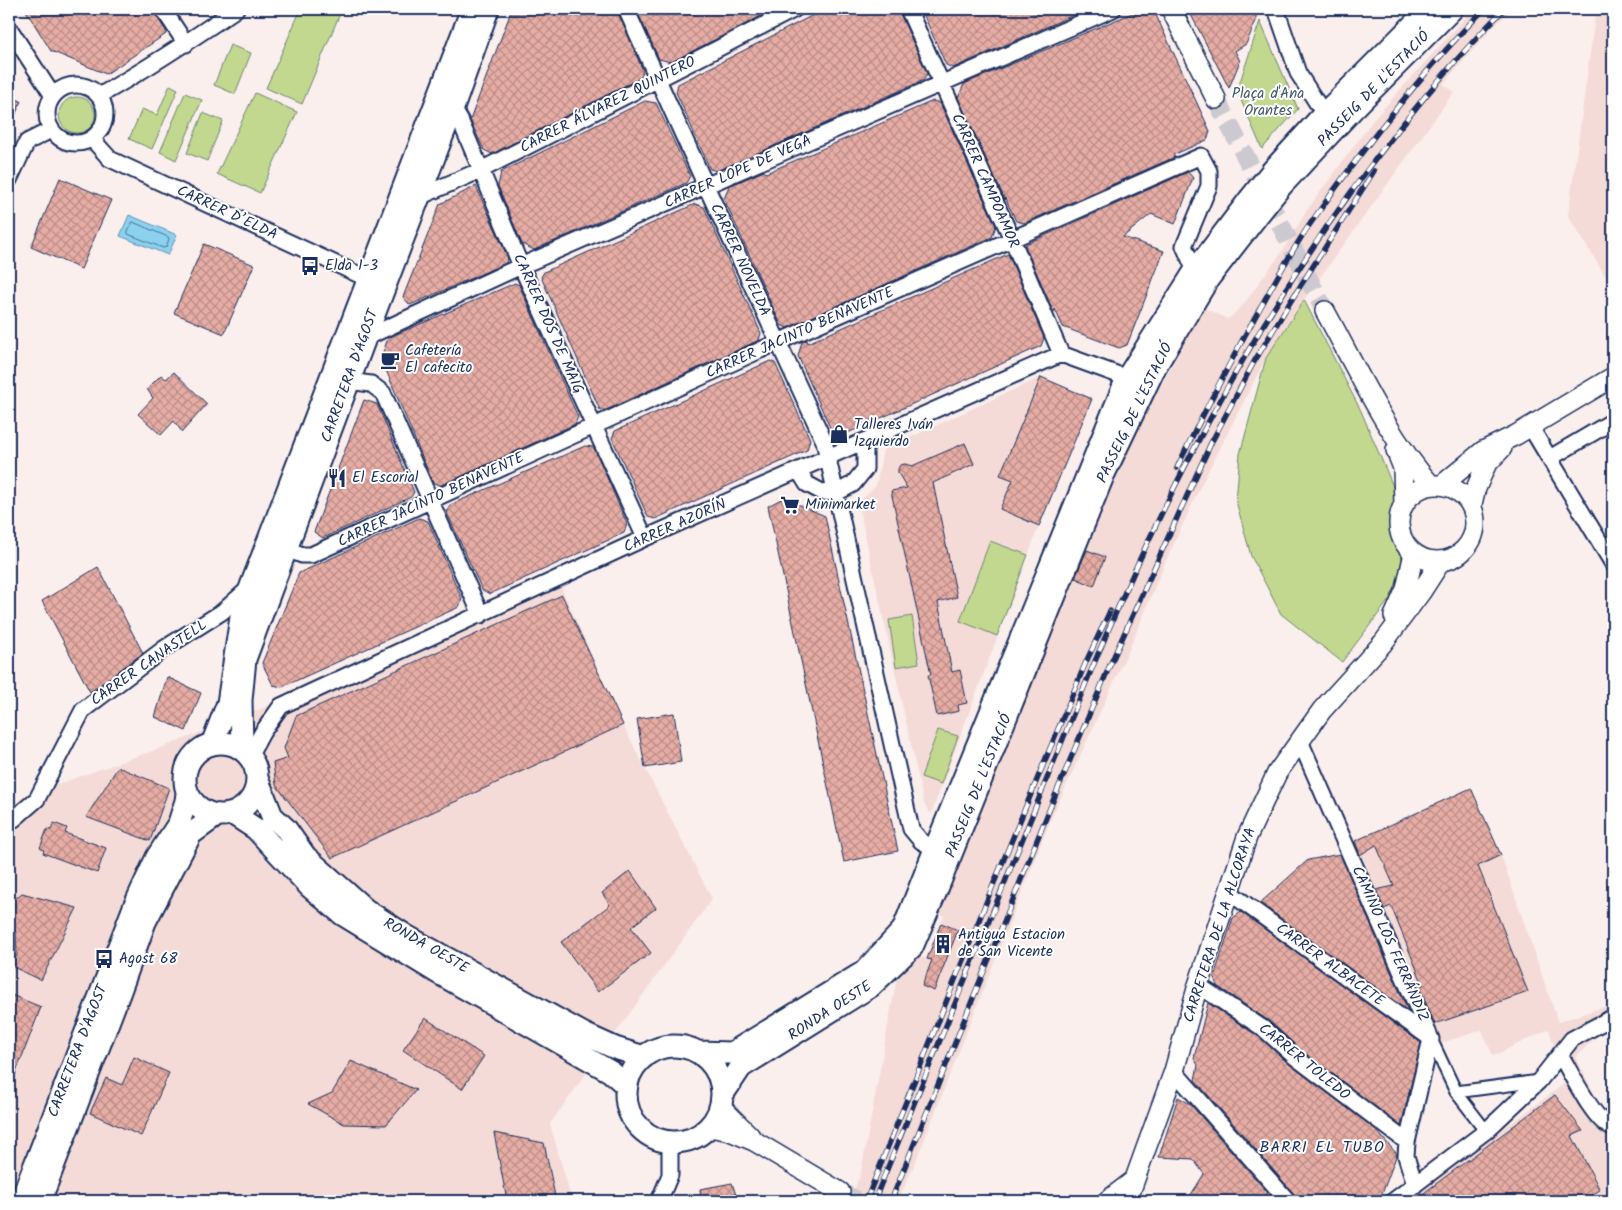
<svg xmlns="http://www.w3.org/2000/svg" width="1622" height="1210" viewBox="0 0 1622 1210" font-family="Kalam,sans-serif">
	<defs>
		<pattern id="building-cross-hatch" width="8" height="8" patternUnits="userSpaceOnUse" patternTransform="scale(1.25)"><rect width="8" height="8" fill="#e7ada4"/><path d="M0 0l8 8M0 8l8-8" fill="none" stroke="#ba8d89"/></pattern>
	</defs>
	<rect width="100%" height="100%" fill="#faefed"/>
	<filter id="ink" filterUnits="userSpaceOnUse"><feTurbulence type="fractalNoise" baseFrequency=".02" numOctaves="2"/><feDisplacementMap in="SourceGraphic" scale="10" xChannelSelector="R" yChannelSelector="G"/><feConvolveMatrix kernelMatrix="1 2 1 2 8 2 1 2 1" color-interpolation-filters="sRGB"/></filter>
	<g filter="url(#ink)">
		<path fill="#f4dbd7" d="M1473,9H1512L1491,29L1443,84L1454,92L1295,312L1266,358L1202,483L1164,565L1131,645L1049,823L917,1158L898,1201H850L861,1172L897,977L915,957L927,958L944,916L939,914L1101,502L1131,439L1204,308L1228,319L1243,305L1281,253L1309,207L1374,119Z
			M1596,9H1613V288L1568,216Z
			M1041,377L1092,399L1039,526L931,814L924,804L858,503L876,486L883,450Z
			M561,587L623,725L712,899L550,1124L572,1201H9V807L27,795L166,746L481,622Z
			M1471,788L1501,855L1558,1022L1613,1004V1026L1603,1030L1576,1057L1605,1116L1613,1122V1201H1406L1564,1084L1549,1029L1493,1056L1482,1030L1442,1043L1355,841Z"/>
		<path fill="#c1d88e" stroke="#6e8476" d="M301,9H336L341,11L302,104L266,88Z
			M1260,21L1298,109L1262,149L1237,91Z
			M230,45L251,53L235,94L214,85Z
			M170,85L178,89L152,149L129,139L142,109L157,115Z
			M185,93L202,100L176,160L160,152Z
			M255,93L297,112L260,193L217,174Z
			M59 115a18 18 0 1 1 36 0a18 18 0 1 1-36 0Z
			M203,113L223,121L207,161L187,153Z
			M1304,300L1361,411L1392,484L1396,499L1390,517L1392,541L1401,554L1403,567L1395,592L1342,662L1281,614L1251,556L1236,501L1240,454L1266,358Z
			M990,541L1028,555L997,636L960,621Z
			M912,616L919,663L896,667L889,620Z
			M938,730L958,736L941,784L921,777Z"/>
		<path fill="#8cd1ed" stroke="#5f90b4" d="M129,215L177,235L168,255L120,236Z"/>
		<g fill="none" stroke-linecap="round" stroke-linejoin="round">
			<path stroke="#487097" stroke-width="1" d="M133,222L168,237L169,239L166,247L163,248L128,234V231Z"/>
		</g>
		<path fill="url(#building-cross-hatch)" stroke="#1b2f5e" d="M25,9H154L155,14L166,31V34L106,74L51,51Z
			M512,9H617L643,71L640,78L492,154L484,150L470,120Z
			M636,9H775L671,62L659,59Z
			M825,9H898L927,73L924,80L717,171L710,169L676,92L678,84Z
			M921,9H1087L953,68L946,65Z
			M1142,9L1154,11L1210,131L1207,140L1173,155L1175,157L1024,223L1016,221L1005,198V200L958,98L964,84Z
			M1188,9H1256V21L1246,44L1235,51L1240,61L1229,88Z
			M9,96L21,101L9,131Z
			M645,101L656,103L690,176L686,183L534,250L522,244L498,186L501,172Z
			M933,101L940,103L996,226L992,237L787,328L781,325L724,199L729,186L764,171L766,173Z
			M1188,172L1193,178L1175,224L1151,214L1123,237L1164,251L1127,345L1119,348L1063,327L1055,309L1054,313L1025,246L1026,244Z
			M60,178L111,200L81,269L31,247Z
			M476,186L508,258L506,263L410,305L403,297L440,204Z
			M695,204L704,207L761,333L759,340L606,410H600L541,277L544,272Z
			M204,244L254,265L224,334L174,313Z
			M1008,254L1044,338L1041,346L841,436L832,432L798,356L802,342L807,340L808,343Z
			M515,283L519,285L578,417L575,424L462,476L441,485L433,483L381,358L388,338Z
			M770,361L775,363L810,439L807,450L655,519L648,517L612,438L615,431Z
			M174,372L207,404L182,432L174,421L161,435L138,414L153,398L147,389L161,375L166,379Z
			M1041,377L1092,399L1039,526L1000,509L1013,480L1000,475Z
			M364,400L377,404L414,492L411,497L323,538L314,532Z
			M965,443L974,464L933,483L957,597L938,602L952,672L960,670L967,703L958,705L959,711L937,716L928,675H931L891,491L907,488L898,473V469L900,465L905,464L912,466Z
			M585,446L593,447L596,452L627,524L624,533L490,594L482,590L447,513L450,505Z
			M783,498L825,516L898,851L844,862L768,506Z
			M419,518L428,521L462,599L459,607L282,687L273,685L262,663L299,573Z
			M1087,550L1105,557L1094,586L1075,578Z
			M98,567L143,653L90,692L42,601Z
			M562,595L623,725L332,858L276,785L273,763L288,758L284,748L296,716Z
			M167,677L201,693L186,731L155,717Z
			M674,713L681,762L645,768L637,719Z
			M118,767L169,788L150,841L86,817Z
			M1471,788L1501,855L1478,866L1528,992L1435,1024L1419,987L1423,985L1391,906L1384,909L1376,890L1394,886L1376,845L1360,855L1355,841Z
			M54,823L67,828L65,833L106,848L97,873L43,853L44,850L40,848L47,829L51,830Z
			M1340,854L1401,995L1408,1011L1260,903L1308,860Z
			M630,871L656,908L631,927L651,953L598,992L561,942L610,905L602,893Z
			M22,893L77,908L41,980L9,965V963L17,956L16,932L9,927V904Z
			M1241,912L1421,1043L1401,1126L1301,1050L1269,1021L1217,986L1214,977L1233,918Z
			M941,923L958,930L934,991L922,986L932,960L927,959Z
			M9,994L41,1007L10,1088L9,1087Z
			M1208,1003L1258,1036L1289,1064L1375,1129L1397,1154L1382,1194L1369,1201H1297L1295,1195L1195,1080L1198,1065L1194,1058Z
			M425,1018L484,1056L462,1089L403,1050Z
			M134,1057L169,1073L141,1136L90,1113L106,1078L122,1085Z
			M351,1061L416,1090L386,1125L344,1124L308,1104L332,1093Z
			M1555,1095L1583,1131L1572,1136L1600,1190L1581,1201H1413Z
			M1178,1097L1190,1104L1268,1193L1262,1201H1187L1204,1174L1193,1159L1159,1157Z
			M494,1133L544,1143L556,1201H507Z
			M732,1183L738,1201H701L700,1189Z"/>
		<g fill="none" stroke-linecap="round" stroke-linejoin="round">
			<path stroke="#cdc9d0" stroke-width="19" stroke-dasharray="19 9" stroke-linecap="butt" d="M1216,99L1325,311
				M840,1192L858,1201"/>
			<g stroke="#1b2f5e" stroke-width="15">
				<path id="pedestrian" d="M1431,1039L1456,1092L1486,1131
					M1456,1092L1539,1081"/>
			</g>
			<g stroke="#1b2f5e" stroke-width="19">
				<path id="minor" d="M163,9L186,44
					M626,9L706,186L824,441L911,829L921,841L935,849
					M908,9L1012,239L1061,354
					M1276,9L1298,73L1324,114
					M9,28L53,96
					M47 114a29 29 0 1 1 58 0a29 29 0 1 1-58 0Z
					M99,96C146,69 191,40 236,9
					M453,108L460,120L521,266L645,538
					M92,139L110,159L368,279
					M9,180L27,142L51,130
					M419,197L481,170L795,9
					M365,338L521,266L1113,9
					M348,381L371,384L383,393L481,615
					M1530,426L1613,564
					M1550,458L1613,421
					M799,471L807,484L822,492L836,493L853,484L865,469V441
					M286,549L302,555H311L778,342L1201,156L1209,171V186L1184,246L1195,271
					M1300,741L1431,1039L1407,1142L1406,1156L1415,1185
					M249,757L262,733L281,706L645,538L1061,354L1127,378
					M9,822L14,819L37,799L83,710L165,648L222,612L249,588
					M1229,892L1430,1038
					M1198,985L1264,1029L1295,1057L1407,1142
					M1560,1054C1570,1071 1595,1124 1613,1128
					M1174,1071L1288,1201
					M659,1201L670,1175V1142
					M1393,1201L1486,1131L1539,1081L1572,1039L1613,1017"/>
			</g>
			<g stroke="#1b2f5e" stroke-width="22">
				<path id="tertiary" d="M1171,9L1216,99
					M1325,311C1357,369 1387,436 1431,485
					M1396,450L1403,468L1404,504
					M1442,485L1483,451L1516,435L1613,377
					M1399 523a38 38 0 1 1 76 0a38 38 0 1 1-76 0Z
					M1472,504L1475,491L1486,465L1502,448
					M1394,616L1406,589L1414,553
					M721,1107L750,1136
					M710,1127L730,1131L754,1141L840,1192
					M1107,1201L1133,1181
					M1127,1201L1174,1071L1198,985L1247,837L1277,773L1322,710L1383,643L1421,592L1441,561"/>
			</g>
			<g stroke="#1b2f5e" stroke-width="25">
				<path id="secondary" d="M1273,170L1324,114L1429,9
					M1281,186L1353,109L1452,9
					M185 779a36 36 0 1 1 72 0a36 36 0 1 1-72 0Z
					M212,744L228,703L241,617L251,586L472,9
					M242,749L241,700L245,659L365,338L453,108L488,9
					M257,778L272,816L286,829L305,856L366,910L408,937L584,1034L615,1048L644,1057
					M233,814L256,829L310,887L342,914L440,974L611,1072L627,1086
					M626 1094a48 48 0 1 1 96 0a48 48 0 1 1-96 0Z
					M697,1052L732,1053L864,972L903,930L935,849L1127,378L1195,271L1249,200
					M723,1094L741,1067L871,986L912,947L937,889L1103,476L1155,367L1208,279L1257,216
					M21,1201L134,907L157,857L179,823L186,801L187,793
					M40,1201L120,991L145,922L191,834L216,816"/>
			</g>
			<use href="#pedestrian" stroke="#fff" stroke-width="11"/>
			<use href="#minor" stroke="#fff" stroke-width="15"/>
			<use href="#tertiary" stroke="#fff" stroke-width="19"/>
			<use href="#secondary" stroke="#fff" stroke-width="21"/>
			<g stroke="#1b2f5e" stroke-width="5.5">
				<path id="rail" d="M1177,468C1198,423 1221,380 1244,337C1267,296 1288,255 1315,217C1366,144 1422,73 1484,9
					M866,1201L994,883L1086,662L1110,611
					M874,1201C920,1087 968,974 1014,860C1057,755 1098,648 1146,546C1238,350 1353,164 1504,9
					M891,1201L1052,803L1110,665L1211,443L1254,362L1292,299L1374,171"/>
			</g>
			<use href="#rail" stroke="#fff" stroke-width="4" stroke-dasharray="11" stroke-linecap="butt"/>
			<g stroke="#1b2f5e" stroke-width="25" stroke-linecap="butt">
				<path id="secondary-bridge" d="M1249,200L1273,170
					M1257,216L1281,186"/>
			</g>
			<use href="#secondary-bridge" stroke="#fff" stroke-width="21"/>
		</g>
	</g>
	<defs>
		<g id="bus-bare" transform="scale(1.5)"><path d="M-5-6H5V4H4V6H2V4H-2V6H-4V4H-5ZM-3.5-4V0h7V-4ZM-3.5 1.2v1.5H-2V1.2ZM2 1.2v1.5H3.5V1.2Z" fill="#1b2f5e" stroke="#fff" stroke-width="2.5" paint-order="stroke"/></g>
		<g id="cafe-bare" transform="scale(1.5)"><path d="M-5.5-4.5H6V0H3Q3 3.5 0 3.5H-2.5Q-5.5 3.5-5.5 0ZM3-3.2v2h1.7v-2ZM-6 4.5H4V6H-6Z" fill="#1b2f5e" stroke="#fff" stroke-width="2.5" paint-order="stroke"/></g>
		<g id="shop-bare" transform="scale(1.5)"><path d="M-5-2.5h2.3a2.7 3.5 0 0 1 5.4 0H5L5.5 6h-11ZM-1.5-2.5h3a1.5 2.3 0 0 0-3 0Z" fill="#1b2f5e" stroke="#fff" stroke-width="2.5" paint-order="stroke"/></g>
		<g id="restaurant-bare" transform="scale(1.5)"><path d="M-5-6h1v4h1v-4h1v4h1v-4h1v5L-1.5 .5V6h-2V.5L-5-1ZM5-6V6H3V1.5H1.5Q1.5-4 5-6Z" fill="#1b2f5e" stroke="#fff" stroke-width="2.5" paint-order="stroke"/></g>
		<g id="supermarket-bare" transform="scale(1.5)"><path d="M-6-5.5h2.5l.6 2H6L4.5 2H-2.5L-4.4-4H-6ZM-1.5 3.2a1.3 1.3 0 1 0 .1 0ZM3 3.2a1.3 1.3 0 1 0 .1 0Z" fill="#1b2f5e" stroke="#fff" stroke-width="2.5" paint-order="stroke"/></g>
		<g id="building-bare" transform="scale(1.5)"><path d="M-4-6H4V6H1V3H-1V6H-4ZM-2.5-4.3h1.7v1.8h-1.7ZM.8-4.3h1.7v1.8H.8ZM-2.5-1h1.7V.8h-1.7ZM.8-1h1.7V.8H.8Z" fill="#1b2f5e" stroke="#fff" stroke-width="2.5" paint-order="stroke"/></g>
	</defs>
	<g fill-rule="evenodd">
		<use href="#bus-bare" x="310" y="266"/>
		<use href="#cafe-bare" x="390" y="360"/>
		<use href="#shop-bare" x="839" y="434"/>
		<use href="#restaurant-bare" x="337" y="478"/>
		<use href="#supermarket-bare" x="790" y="505"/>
		<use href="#building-bare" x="943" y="944"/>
		<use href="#bus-bare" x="104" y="959"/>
	</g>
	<g text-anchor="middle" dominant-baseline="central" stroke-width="4" stroke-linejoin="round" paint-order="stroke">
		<g font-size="15" fill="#1b2f5e" stroke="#fff">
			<text transform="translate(1374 89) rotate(-46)">PASSEIG DE L'ESTACIÓ</text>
			<text transform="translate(608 105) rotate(-27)">CARRER ÁLVAREZ QUINTERO</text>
			<text transform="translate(738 172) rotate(-24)">CARRER LOPE DE VEGA</text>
			<text transform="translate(985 181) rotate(66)">CARRER CAMPOAMOR</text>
			<text transform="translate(227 213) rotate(25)">CARRER D’ELDA</text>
			<text transform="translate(740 260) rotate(65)">CARRER NOVELDA</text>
			<text transform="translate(548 324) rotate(66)">CARRER DOS DE MAIG</text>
			<text transform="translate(800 333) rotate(-24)">CARRER JACINTO BENAVENTE</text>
			<text transform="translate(350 376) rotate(-70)">CARRETERA D'AGOST</text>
			<text transform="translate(1135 413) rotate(-64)">PASSEIG DE L'ESTACIÓ</text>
			<text transform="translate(431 500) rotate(-25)">CARRER JACINTO BENAVENTE</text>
			<text transform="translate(675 526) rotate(-24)">CARRER AZORÍN</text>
			<text transform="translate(149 663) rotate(-35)">CARRER CANASTELL</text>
			<text transform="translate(979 786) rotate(-68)">PASSEIG DE L'ESTACIÓ</text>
			<text transform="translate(1220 925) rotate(-72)">CARRETERA DE LA ALCORAYA</text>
			<text transform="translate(1390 944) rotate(66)">CAMINO LOS FERRÁNDIZ</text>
			<text transform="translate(426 946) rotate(30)">RONDA OESTE</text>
			<text transform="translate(1330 965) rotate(36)">CARRER ALBACETE</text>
			<text transform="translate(830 1011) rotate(-33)">RONDA OESTE</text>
			<text transform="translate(78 1051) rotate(-69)">CARRETERA D'AGOST</text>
			<text transform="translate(1304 1062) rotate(39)">CARRER TOLEDO</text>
		</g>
		<g font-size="15" fill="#44596a" stroke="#fff">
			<text x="1268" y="94">Plaça d'Ana<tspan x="1268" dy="17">Orantes</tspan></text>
		</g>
		<g font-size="15" fill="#1b2f5e" stroke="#fff" text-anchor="start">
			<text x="325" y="266">Elda 1-3</text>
			<text x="405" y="351">Cafetería<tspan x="405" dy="17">El cafecito</tspan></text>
			<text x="854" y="425">Talleres Iván<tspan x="854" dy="17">Izquierdo</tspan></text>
			<text x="352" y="478">El Escorial</text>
			<text x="805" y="505">Minimarket</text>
			<text x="958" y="935">Antigua Estacion<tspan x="958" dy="17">de San Vicente</tspan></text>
			<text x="119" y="959">Agost 68</text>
		</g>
		<g font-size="16" letter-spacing="1" fill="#1b2f5e" stroke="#fff">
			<text x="1322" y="1147">BARRI EL TUBO</text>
		</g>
	</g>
	<rect width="1622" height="1210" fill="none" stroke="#fff" stroke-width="30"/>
	<rect x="15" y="15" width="1592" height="1180" fill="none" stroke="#1b2f5e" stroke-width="2" filter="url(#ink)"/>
</svg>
